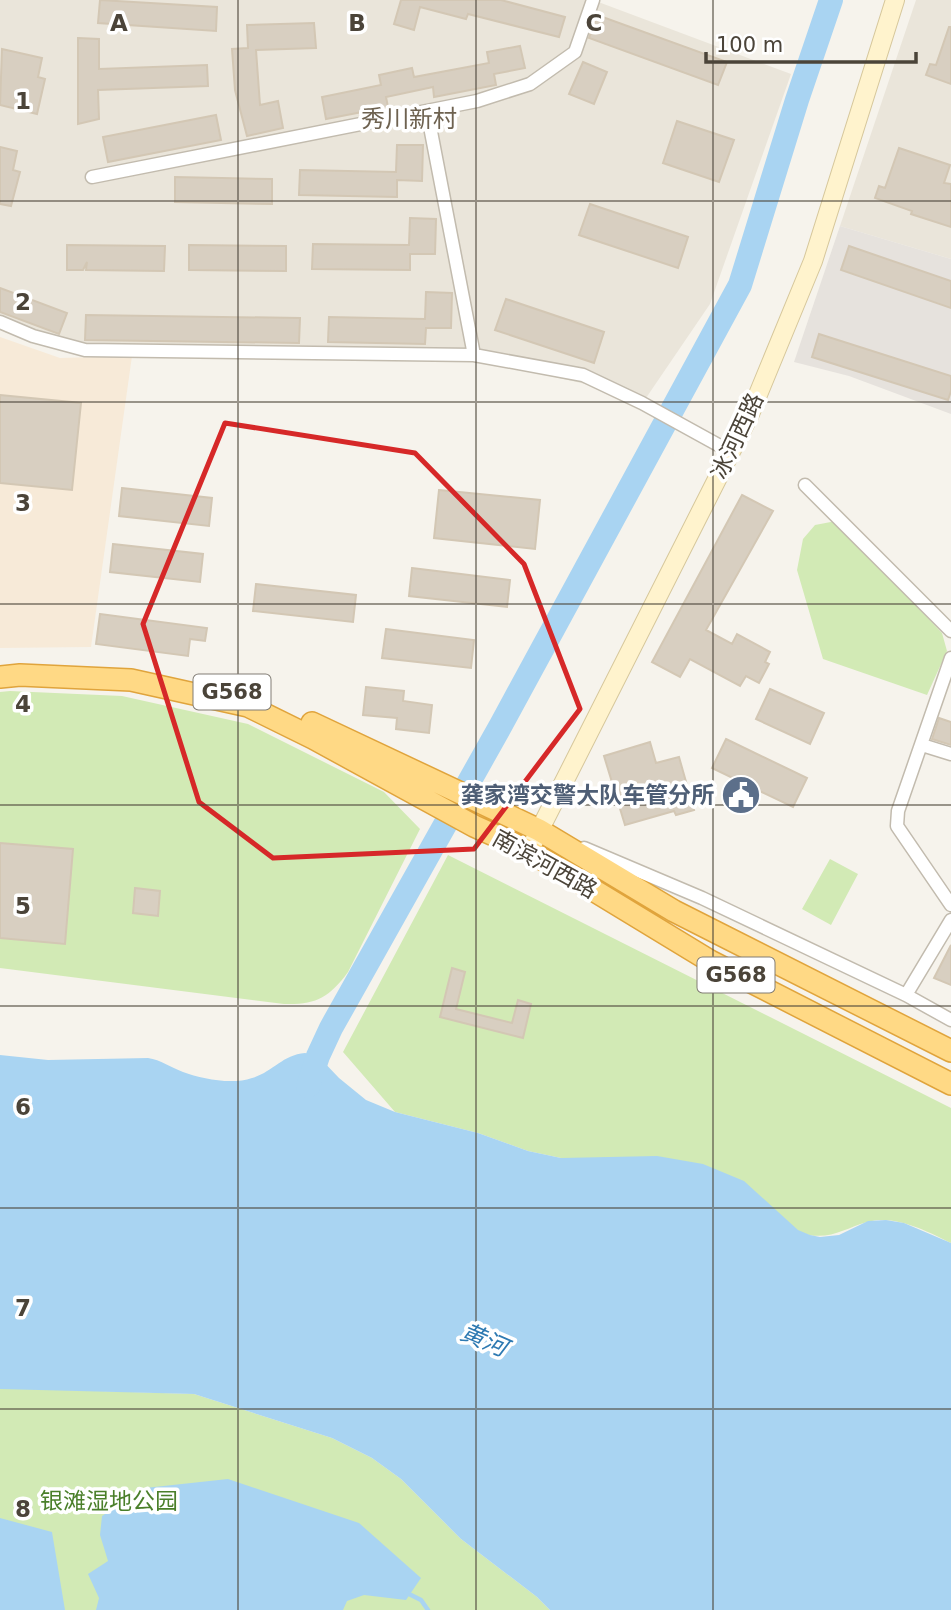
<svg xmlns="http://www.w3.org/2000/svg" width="951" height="1610" viewBox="0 0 951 1610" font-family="'DejaVu Sans','Noto Sans SC',sans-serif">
	<rect width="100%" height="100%" fill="#f6f3ec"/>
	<path fill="#eae5da" d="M0,0H593L791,74L710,304L646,398L477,359L82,353L0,326Z
		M916,0H951V259L840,226Z"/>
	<path fill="#f7ead8" d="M0,337L60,358L132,356L91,647L0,648Z"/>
	<path fill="#e6e2dd" d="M840,226L951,259V414L849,376L794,362Z"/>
	<path fill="#d2eab5" d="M836,521L942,633L947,651L927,695L823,659L797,570L803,539L815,525Z
		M10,691L122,696L248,724L384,792L420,829L348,972C329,998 315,1005 284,1004L0,968V692Z
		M448,855L951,1108V1243C927,1231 894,1214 867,1222C846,1228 832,1239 809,1235L596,1158H561L528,1151L478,1133L395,1112L343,1052Z
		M830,859L858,874L831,925L802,909Z
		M5,1388L194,1394L332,1438L372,1458L401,1479L461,1539L537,1597L550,1610H0V1389Z"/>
	<path fill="#a9d4f2" d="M305,1053L318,1056L339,1078L366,1100L395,1112L478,1133L528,1151L561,1158L657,1156L703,1164L744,1181L798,1230L810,1235L820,1237L839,1235L868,1221L886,1220L904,1223L951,1243V1610H550L537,1597L461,1539L401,1479L372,1458L332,1438L194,1394L0,1389V1055L48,1060L148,1058C161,1060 170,1067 183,1072C202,1079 232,1085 252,1078C273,1072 282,1055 305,1053Z
		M228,1479L359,1523L421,1578L406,1600L364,1595L347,1601L343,1610H96L99,1598L88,1574L108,1561L100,1535L102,1516L145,1488Z
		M0,1518L52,1532L65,1610H0Z"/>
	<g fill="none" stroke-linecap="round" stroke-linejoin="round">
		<path stroke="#a9d4f2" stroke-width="4.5" d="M405,1592L421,1600L428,1610"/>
		<path stroke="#a9d4f2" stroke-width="24" d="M308,1086L318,1056L331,1028L501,725L740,285L797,100L831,0"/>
	</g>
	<path fill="#d8cfc1" stroke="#d3c7b4" stroke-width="2" d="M100,0L217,7L216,31L98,23Z
		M401,0H501L565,17L559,37L468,14L466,19L420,7L414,30L394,24Z
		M597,15L727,62L718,85L589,38Z
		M314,23L316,48L256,50L260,105L278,101L283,128L247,136L235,90L232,49L248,48L247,25Z
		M949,27H951V84L926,75L930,64L936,65Z
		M78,38L99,39V69L207,65L208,86L98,90L99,119L78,124Z
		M520,46L525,68L494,74L496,85L434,97L433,87L386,97L388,107L326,119L322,97L381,85L379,75L412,68L414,77L489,63L487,52Z
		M2,49L42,58L38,77L45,79L37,114L0,105Z
		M583,62L607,72L594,104L569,94Z
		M216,115L221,140L108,162L103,137Z
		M677,121L734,140L719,182L663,163Z
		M397,145H423L422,181L397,180V197L299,195L300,170L396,172Z
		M0,147L17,151L13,170L20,172L11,206L0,204Z
		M899,148L950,165L944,183L951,184V227L911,214L912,211L875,198L879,186L885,188Z
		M175,177L272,179V204L175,202Z
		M590,204L688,237L678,268L579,235Z
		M410,218L436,219L435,254H410V270L312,269L313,244L409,245Z
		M67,245L165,246L164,271L86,270L87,262L83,270H67Z
		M189,245L286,246V271L189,270Z
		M849,246L951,281V308L841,270Z
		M0,288L67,313L59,334L0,312Z
		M426,292L452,293L451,328H426L425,344L328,342L329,317L425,319Z
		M506,299L604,332L594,363L495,330Z
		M86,315L300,318L299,343L85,340Z
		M819,334L951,376V391L948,400L812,357Z
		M0,395L81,403L72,490L0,483Z
		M122,488L212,498L209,526L119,516Z
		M439,490L540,500L535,549L434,538Z
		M742,495L773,511L706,630L732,644L737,634L770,652L765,662L769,664L759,683L746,676L740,686L690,659L680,677L652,662Z
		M113,544L203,554L200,582L110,572Z
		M412,568L510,580L507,607L409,596Z
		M256,584L356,595L353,622L253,611Z
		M100,614L207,628L205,641L190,639L188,656L96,644Z
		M386,629L474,640L471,668L382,658Z
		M366,687L404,691L403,701L432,705L429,733L396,729L397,718L363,715Z
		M770,689L824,713L810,744L756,719Z
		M939,718L951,722V745L932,739Z
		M726,739L807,778L793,807L712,768Z
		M650,742L656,763L679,757L694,810L676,815L674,811L625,825L604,756Z
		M0,843L73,849L65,944L0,938Z
		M135,888L160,891L158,916L133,913Z
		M951,945V985L934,978Z
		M452,968L465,972L456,1009L512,1023L518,1000L531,1004L523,1038L440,1017Z"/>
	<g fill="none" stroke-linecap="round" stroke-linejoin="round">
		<g stroke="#c2bbae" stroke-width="15">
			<path id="minor" d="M92,177L477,101L530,84L575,52L593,0
				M0,322L33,336L85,350L474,355L427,111
				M474,355L583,375L642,403L731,452
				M805,485L951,631
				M951,658L898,811L897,826L951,905
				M922,745L951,754
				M584,848L702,898L906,995L951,1020
				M906,995L951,920"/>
		</g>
		<g stroke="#d6c79b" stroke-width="20">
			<path id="secondary" d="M529,851L750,414L813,261L895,0"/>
		</g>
		<g stroke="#e0a43c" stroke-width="24">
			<path id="trunk" d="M0,677L20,675L131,680L248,706L313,738L474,826L529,851L710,961L951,1084
				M312,723L539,830L674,911L951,1051"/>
		</g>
		<use href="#minor" stroke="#fff" stroke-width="12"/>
		<use href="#secondary" stroke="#fff3cd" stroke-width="18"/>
		<use href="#trunk" stroke="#ffd985" stroke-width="21"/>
	</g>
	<path fill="none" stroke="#d62828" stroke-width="5" stroke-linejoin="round" d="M225,423L415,453L524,564L580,709L474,849L273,858L199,802L143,624Z"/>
	<path fill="none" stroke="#4b4439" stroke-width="2" stroke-opacity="0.55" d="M238,0V1610M476,0V1610M713,0V1610M0,201H951M0,402H951M0,604H951M0,805H951M0,1006H951M0,1208H951M0,1409H951"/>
	<defs>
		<g id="civic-disc" transform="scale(2.0125)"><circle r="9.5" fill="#5c6f8a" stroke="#fff"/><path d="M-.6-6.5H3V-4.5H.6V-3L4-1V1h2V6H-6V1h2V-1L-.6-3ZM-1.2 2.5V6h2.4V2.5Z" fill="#fff"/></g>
	</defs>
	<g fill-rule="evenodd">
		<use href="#civic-disc" x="741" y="795"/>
	</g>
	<g text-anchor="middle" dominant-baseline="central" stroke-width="7" stroke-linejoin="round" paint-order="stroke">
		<g fill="#fff" stroke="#817c74" stroke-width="2">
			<rect x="193.5" y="674.5" width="77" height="35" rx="5"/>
			<rect x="697.5" y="957.5" width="77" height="35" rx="5"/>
		</g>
		<g font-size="21" font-weight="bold" fill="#4b4439">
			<text x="232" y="692">G568</text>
			<text x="736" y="975">G568</text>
		</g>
		<g font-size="23" fill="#4b4439" stroke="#fff">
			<text transform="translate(737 436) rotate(-65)">冰河西路</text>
			<text transform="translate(545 864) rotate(29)">南滨河西路</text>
		</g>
		<g font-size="23" font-weight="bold" fill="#4e5e75" stroke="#fff" text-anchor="end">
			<text x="714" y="795">龚家湾交警大队车管分所</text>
		</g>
		<g font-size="23" fill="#4a7f2a" stroke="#fff">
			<text x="109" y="1501">银滩湿地公园</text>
		</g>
		<g font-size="24" fill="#6e6250" stroke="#fff">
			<text x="409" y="119">秀川新村</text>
		</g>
		<g font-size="24" font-style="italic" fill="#2e7ab2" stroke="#fff">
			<text transform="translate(484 1340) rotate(23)">黄河</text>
		</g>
	</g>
	<g font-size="23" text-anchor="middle" font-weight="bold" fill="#4b4439" stroke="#fff" stroke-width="7" stroke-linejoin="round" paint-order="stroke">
		<text x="119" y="31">A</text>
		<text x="357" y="31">B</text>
		<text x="594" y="31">C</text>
		<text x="23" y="109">1</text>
		<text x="23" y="310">2</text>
		<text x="23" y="511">3</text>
		<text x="23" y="712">4</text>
		<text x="23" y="914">5</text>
		<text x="23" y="1115">6</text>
		<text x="23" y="1316">7</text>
		<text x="23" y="1517">8</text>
	</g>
	<path d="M706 52v10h210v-10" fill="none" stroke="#4b4439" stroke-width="3.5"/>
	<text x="716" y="52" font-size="21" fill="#4b4439" stroke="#ffffff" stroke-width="5" paint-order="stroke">100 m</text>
</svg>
